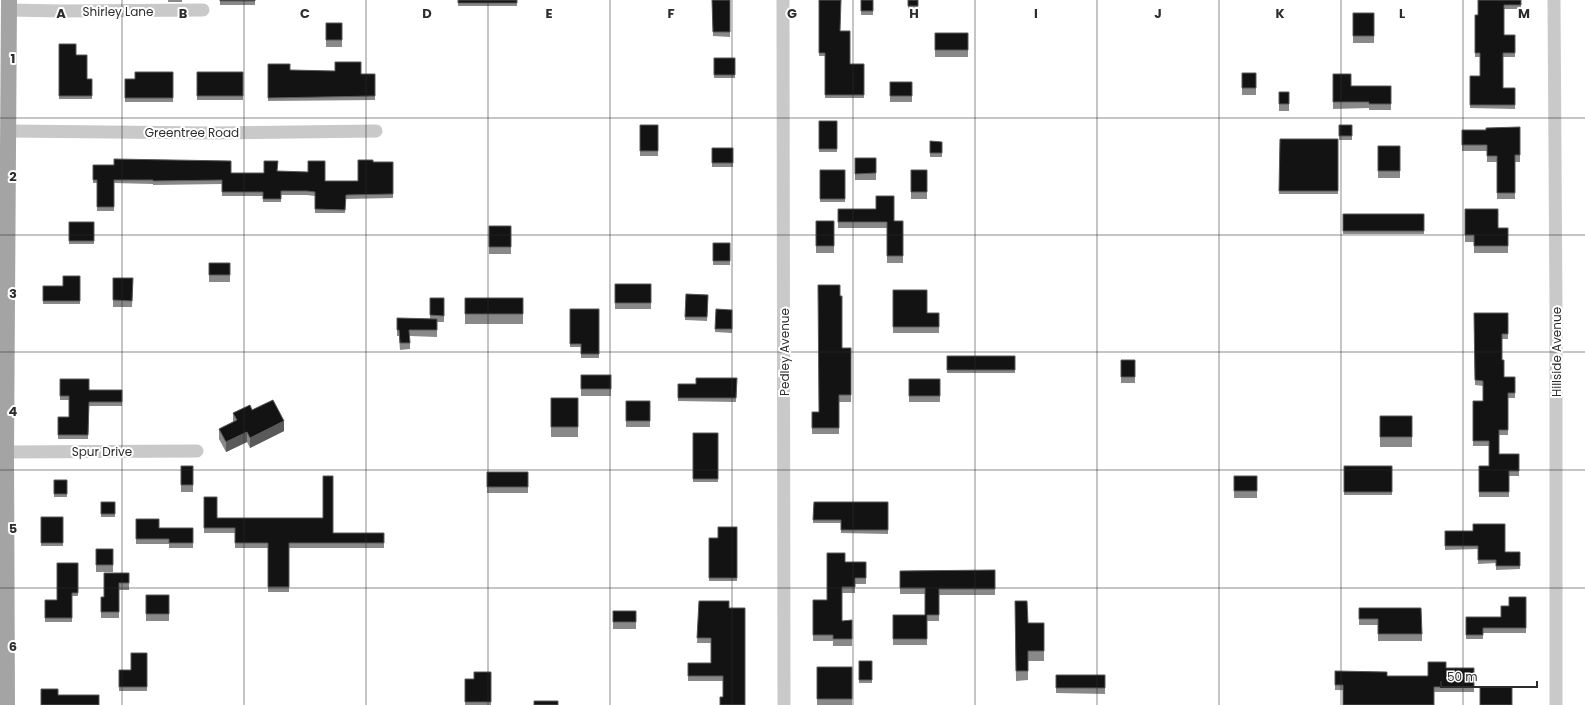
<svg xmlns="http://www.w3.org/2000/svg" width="1585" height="705" viewBox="0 0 1585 705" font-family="Poppins,sans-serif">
	<rect width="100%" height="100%" fill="#fff"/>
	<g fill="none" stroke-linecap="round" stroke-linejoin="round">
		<path stroke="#c9c9c9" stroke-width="13" d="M783,0L784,705
			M1554,0L1556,312V705
			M9,10L62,11L203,10
			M8,131L212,133L376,131
			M6,452L197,451"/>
		<path stroke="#a4a4a4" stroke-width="16" d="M7,705L6,452L9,0"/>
	</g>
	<path fill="#898989" d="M168,0H182V2H168Z
		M220,0H255V5H220Z
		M458,0H517V6H458Z
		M712,0H730V37L713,36Z
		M819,0L840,31L850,64H864V98H825V56H819Z
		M861,0H873V15H861Z
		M908,0H918V12H908Z
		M1478,0H1521V9H1504V35H1515V57H1503V88H1515V109L1470,108V76H1480V57H1475V15H1478Z
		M1353,13H1374V43H1353Z
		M326,23H342V47H326Z
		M935,33H968V57H935Z
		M59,44L76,55L87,79H92V99H59Z
		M714,58H735V78H714Z
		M268,64L290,70L361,74H375V100L268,101Z
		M173,72V102H125V79H135Z
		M197,72H243V100H197Z
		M1242,73H1256V95H1242Z
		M1333,74L1351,86H1391V110H1369V108L1333,109Z
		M890,82H912V102H890Z
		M1279,92H1289V111H1279Z
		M819,121H837V152H819Z
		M640,125H658V156H640Z
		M1339,125H1352V140H1339Z
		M1520,127V162H1515V199H1497V162H1487V151H1462V130H1486Z
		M1280,139H1338V194H1279Z
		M930,141L942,142V157H930Z
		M1378,146H1400V178H1378Z
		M712,148H733V167H712Z
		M855,158H876V180H855Z
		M373,162H393V198L346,199L345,213H315V196L307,195H281V202H263V196H222V184L153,185V184L114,183V211H97V183H93V165L231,173H264L277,171L325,181H358Z
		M820,170H845V202H820Z
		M911,170H927V199H911Z
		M838,209L894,221H903V263H887V228H838Z
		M1465,209L1498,228H1508V253H1474V242H1465Z
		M1343,214H1424V234H1343Z
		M816,221H834V253H816Z
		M69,222H94V244H69Z
		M489,226H511V254H489Z
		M713,243H730V265H713Z
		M209,263H230V282H209Z
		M80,276V304H43V286H63Z
		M113,278H133L132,307H113Z
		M615,284H651V309H615Z
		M893,290L927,313H939V333H893Z
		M686,294L708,295L707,321L685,320Z
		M840,296L842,348H851V402H839V434H812V412H819Z
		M430,298H444V322H437V337L410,336V349L400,350L399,336H397V318L430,319Z
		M465,298H523V324H465Z
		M570,309H599V358H581V347H570Z
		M732,310V333L715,332V329Z
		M1474,313H1508V339H1502V360L1504,377H1515V398H1508V435H1499V454H1519V476H1509V497H1479V466H1489V446H1473V401H1483V386L1475,385Z
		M947,356H1015V373H947Z
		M1121,360H1135V383H1121Z
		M581,375H611V396H581Z
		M737,378L736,402L678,401V384H696Z
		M60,379L89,390H122V406H89L88,439H58V417H69V400H60Z
		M909,379H940V402H909Z
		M551,398H578V437H551Z
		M626,401H650V427H626Z
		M252,410L284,431L250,448L247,442L226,452L219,439V429L233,422V413Z
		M1380,416H1412V447H1380Z
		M693,433H718V482H693Z
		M181,466H193V492H181Z
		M1344,466H1392V495H1344Z
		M487,472H528V493H487Z
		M1234,476H1257V498H1234Z
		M54,480H67V497H54Z
		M204,497L217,518L333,533H384V548H289V592H268V548H235V533H204Z
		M101,502H115V517H101Z
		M814,502H888V534L841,533V523H813Z
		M41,517H63V546H41Z
		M136,519L159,528H193V548H169V544H136Z
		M737,527V581H709V538H718Z
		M1445,531L1505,552H1520V569L1496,570V563L1478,564V549L1445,550Z
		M96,549H113V572H96Z
		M845,562H866V584H855V593H842V621L852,620V646H833V641H813V600H827Z
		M78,563V596H72V622H45V600H57Z
		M995,570V595H939V621H927V645H893V615H925V594H900V571Z
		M129,573V590H119V618H101V597H104Z
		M146,595H169V621H146Z
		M1526,597V633H1483V639H1466V617H1501L1509,606Z
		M699,601H729L723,697V681H688V663H711V643H697Z
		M1015,601L1028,623H1044V661H1028V680L1016,681Z
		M1359,608L1422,634V641H1378V625H1359Z
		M613,611H636V629H613Z
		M147,653V691H119V670H131Z
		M859,661H872V683H859Z
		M817,667H852V705H817Z
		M1446,668H1474V692H1434L1335,690V671L1387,676H1428Z
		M491,672V705H465V679H474Z
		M1056,675H1105V694L1056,693Z"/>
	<path fill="#5a5a5a" d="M284,421V431L250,448V438Z
		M247,432V442L226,452V442Z"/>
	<path fill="#131313" stroke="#5a5a5a" d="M220,0H255V1H220Z
		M458,0H517V3H458Z
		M712,0H730V32H713Z
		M819,0H841L840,31H850V64H864V95H825V53H819Z
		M861,0H873V11H861Z
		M908,0H918V6H908Z
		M1478,0H1521V5H1504V35H1515V53H1503V88H1515V105H1470V76H1480V53H1475V15H1478Z
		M1353,13H1374V36H1353Z
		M326,23H342V40H326Z
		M935,33H968V50H935Z
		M59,44H76V55H87V79H92V96H59Z
		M714,58H735V75H714Z
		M335,62H361V74H375V96L268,98V64H290V70L335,71Z
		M135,72H173V98H125V79H135Z
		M197,72H243V96H197Z
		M1242,73H1256V88H1242Z
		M1333,74H1351V86H1391V104H1369V102H1333Z
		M890,82H912V96H890Z
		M1279,92H1289V104H1279Z
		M819,121H837V149H819Z
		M640,125H658V151H640Z
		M1339,125H1352V136H1339Z
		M1520,127V155H1515V193H1497V156H1487V145H1462V130H1486V128Z
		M1280,139H1338V191H1279Z
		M930,141L942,142V153H930Z
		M1378,146H1400V171H1378Z
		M712,148H733V163H712Z
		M855,158H876V173L855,174Z
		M114,159L231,161V173H264V161H278L277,171L308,172V161H325V181H358V160H373V162H393V194L346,195L345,210L315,209V192L307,191H281V199H263V192H222V180L153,181V180H114V207H97V180H93V165H114Z
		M820,170H845V199H820Z
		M911,170H927V192H911Z
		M876,196H894V221H903V256H887V222H838V209H876Z
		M1465,209H1498V228H1508V246H1474V235H1465Z
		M1343,214H1424V231H1343Z
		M816,221H834V246H816Z
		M69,222H94V241H69Z
		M489,226H511V247H489Z
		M713,243H730V261H713Z
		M209,263H230V275H209Z
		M63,276H80V301H43V286H63Z
		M113,278H133L132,301L113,300Z
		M615,284H651V303H615Z
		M818,285H840V296H842V348H851V395H839V428H812V412H819Z
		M893,290H927V313H939V327H893Z
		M686,294L708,295L707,317H685Z
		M430,298H444V316L430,315Z
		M465,298H523V314H465Z
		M570,309H599V354H581V344H570Z
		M716,309L732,310V329H715Z
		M1474,313H1508V334H1502V360H1504V377H1515V393H1508V430H1499V454H1519V471H1509V492H1479V466H1489V441H1473V401H1483V381L1475,380Z
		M397,318L437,319V330H409L410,343H400L399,330H397Z
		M947,356H1015V370H947Z
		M1121,360H1135V377H1121Z
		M581,375H611V389H581Z
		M696,378H737L736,398H678V384H696Z
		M60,379H89V390H122V402H89L88,435H58V417H69V396H60Z
		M909,379H940V396H909Z
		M551,398H578V427H551Z
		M273,400L284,421L250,438L247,432L226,442L219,429L237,420L233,413L250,405L252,410Z
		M626,401H650V421H626Z
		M1380,416H1412V437H1380Z
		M693,433H718V479H693Z
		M181,466H193V485H181Z
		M1344,466H1392V492H1344Z
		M487,472H528V487H487Z
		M323,476H333V533H384V543H289V587H268V543H235V528H204V497H217V518H323Z
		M1234,476H1257V491H1234Z
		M54,480H67V494H54Z
		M101,502H115V514H101Z
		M814,502H888V530H841V520H813Z
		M41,517H63V543H41Z
		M136,519H159V528H193V543H169V539H136Z
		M1473,524H1505V552H1520V566H1496V560H1478V546H1445V531H1473Z
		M718,527H737V578H709V538H718Z
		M96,549H113V565H96Z
		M827,553H845V562H866V578H855V587H842V621L852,620V639H833V635H813V600H827Z
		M57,563H78V593H72V618H45V600H57Z
		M995,570V589H939V615H927V639H893V615H925V588H900V571Z
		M104,573H129V583H119V612H101V597H104Z
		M146,595H169V614H146Z
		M1509,597H1526V628H1483V635H1466V617H1501V606H1509Z
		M699,601H729V608H745V705H720V697H723V676H688V663H711V638H697Z
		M1015,601H1027L1028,623H1044V651H1028V671H1016Z
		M1359,608H1421L1422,634H1378V619H1359Z
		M613,611H636V622H613Z
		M131,653H147V687H119V670H131Z
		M859,661H872V680H859Z
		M1428,662H1446V668H1474V687H1434V705H1343V685H1335V671L1387,672V676H1428Z
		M817,667H852V699H817Z
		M474,672H491V702H465V679H474Z
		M1056,675H1105V688H1056Z
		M1480,687H1512V705H1480Z
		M41,689H58V695H99V705H41Z
		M534,701H558V705H534Z"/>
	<path fill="none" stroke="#2c2c2c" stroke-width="1" stroke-opacity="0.55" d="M122,0V705M244,0V705M366,0V705M488,0V705M610,0V705M732,0V705M853,0V705M975,0V705M1097,0V705M1219,0V705M1341,0V705M1463,0V705M0,118H1585M0,235H1585M0,352H1585M0,470H1585M0,588H1585"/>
	<g text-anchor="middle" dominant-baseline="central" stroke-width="4" stroke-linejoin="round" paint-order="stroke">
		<g font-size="12" fill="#2c2c2c" stroke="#fff">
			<text x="118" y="11">Shirley Lane</text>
			<text x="192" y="132">Greentree Road</text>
			<text transform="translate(784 352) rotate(-90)">Pedley Avenue</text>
			<text transform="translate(1556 352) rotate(-90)">Hillside Avenue</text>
			<text x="102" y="451">Spur Drive</text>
		</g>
	</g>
	<g font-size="13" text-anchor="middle" font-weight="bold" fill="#2c2c2c" stroke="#fff" stroke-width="4" stroke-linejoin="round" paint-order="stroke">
		<text x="61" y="18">A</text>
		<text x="183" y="18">B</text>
		<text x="305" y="18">C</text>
		<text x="427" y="18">D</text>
		<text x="549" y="18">E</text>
		<text x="671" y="18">F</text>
		<text x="792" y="18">G</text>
		<text x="914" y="18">H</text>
		<text x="1036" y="18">I</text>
		<text x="1158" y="18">J</text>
		<text x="1280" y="18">K</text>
		<text x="1402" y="18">L</text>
		<text x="1524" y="18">M</text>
		<text x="13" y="63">1</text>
		<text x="13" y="181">2</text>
		<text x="13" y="298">3</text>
		<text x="13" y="416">4</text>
		<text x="13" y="533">5</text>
		<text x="13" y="651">6</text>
	</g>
	<path d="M1441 681v6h96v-6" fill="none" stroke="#2c2c2c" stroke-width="2"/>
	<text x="1447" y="681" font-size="12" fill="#2c2c2c" stroke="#ffffff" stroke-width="3" paint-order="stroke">50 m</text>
</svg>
